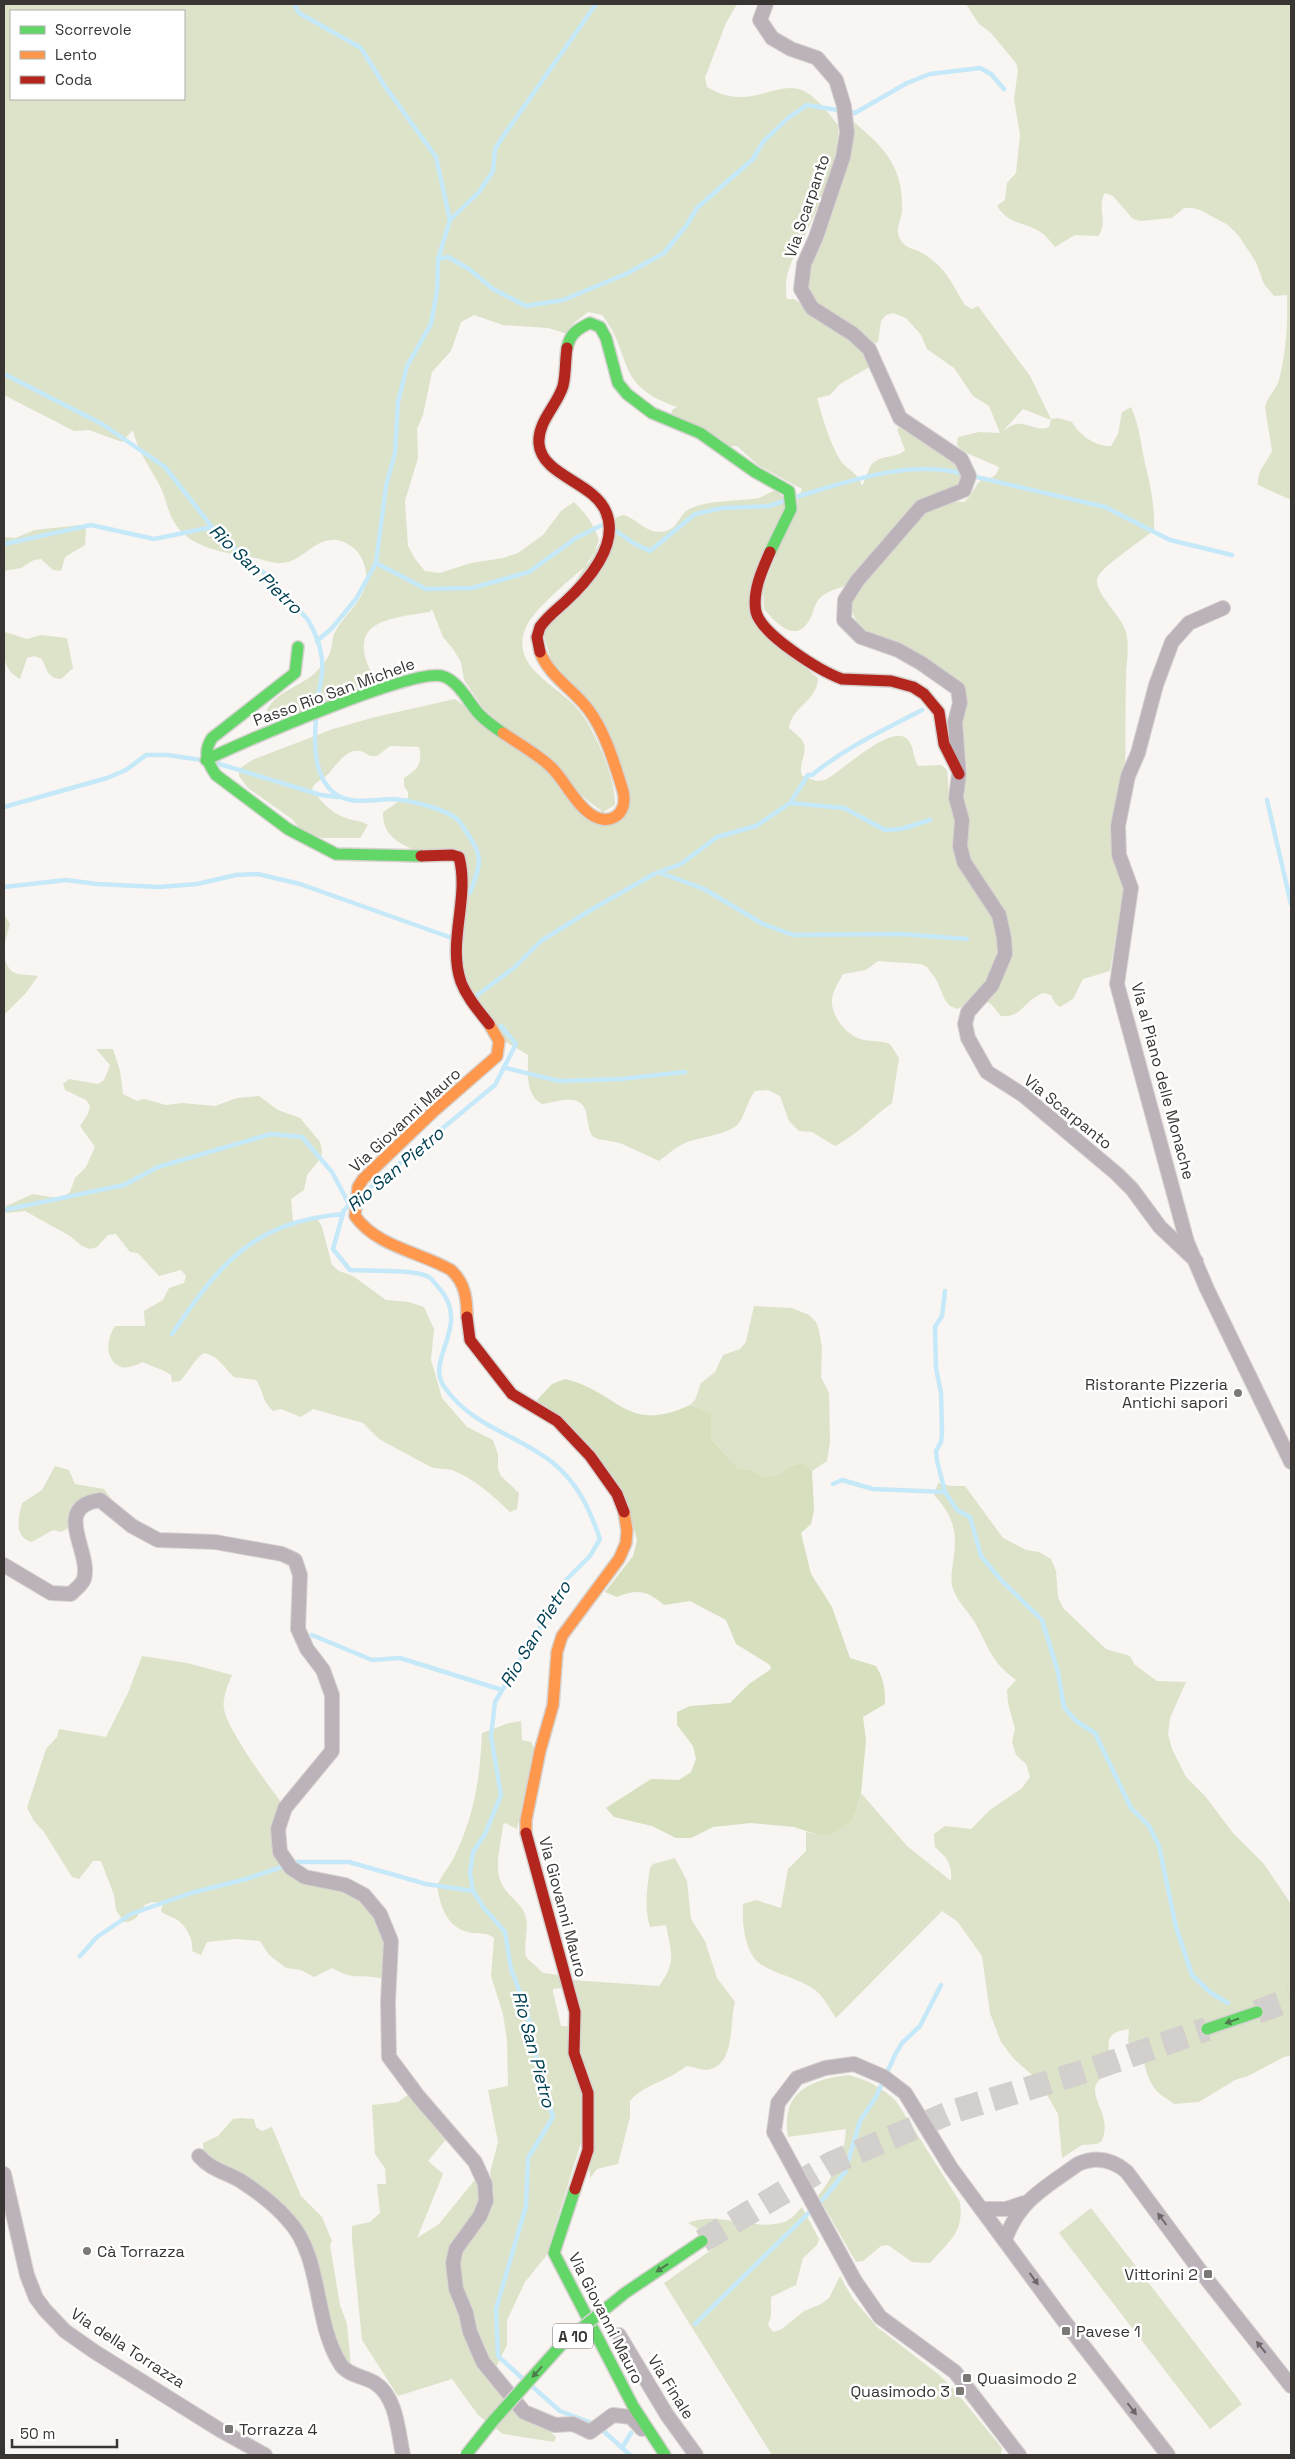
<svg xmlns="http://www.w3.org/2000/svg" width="1295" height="2459" viewBox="0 0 1295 2459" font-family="'Space Grotesk',sans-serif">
	<rect width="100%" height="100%" fill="#f8f5f2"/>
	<path fill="#dce3c9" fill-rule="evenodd" d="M4,4H737L726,23L708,70L705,77L707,87C750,114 779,76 806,92C819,100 829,114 838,125C841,154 820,204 807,231C796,254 782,272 787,299H794L856,340L871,366L840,384L830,395L817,398C823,419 829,441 840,460C848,471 857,471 862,486C866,479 868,469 872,464C882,454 896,459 905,450L897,429L903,425L935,443L964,471L959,484L913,504L845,586C836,589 827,591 820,598C814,604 814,612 810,619C796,645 776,623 764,609L763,588L802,489L759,466L737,446H729L671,415L672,410L677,407C613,385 634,356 602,315L588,312L574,323L568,334L548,328L503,325L474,315L461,322L451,351L432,372L423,415L417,429L418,458L405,501L408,546L415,559L425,571L440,573L471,563L503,558L518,553L543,535L561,511L574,502C586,514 594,524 599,540C596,547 594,555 590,561C586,567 578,572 573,577C562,586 531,614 526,627C508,669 560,685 581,713C596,733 616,780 615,805L603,812L587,800L483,708L464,680L461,662L453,649L443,637L432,609L430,612C389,618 345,621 372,674L365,686L277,722L264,721C267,692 300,689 317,671C322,666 330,656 331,649C333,644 332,639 334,634C347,608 379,593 361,557C357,549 346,541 337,540C315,537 302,562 282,563C274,564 264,560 256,558C227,553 188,549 173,520C167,509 165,495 159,484C149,466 137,450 133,430L122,442L89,430L74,431L4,395ZM11,11H184V99H11Z
		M966,4H1291V500L1258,485C1257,470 1266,464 1272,451L1265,407C1267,397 1276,390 1279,380C1286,353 1288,323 1287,295L1274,296L1264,284L1256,262L1239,236L1228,225L1200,210L1193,208H1184L1172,218L1141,221L1133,219L1113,196L1105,193C1096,208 1109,222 1098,236L1075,235L1055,247C1050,241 1045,234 1037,230C1020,221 1009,224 997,206L1005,200L1007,183L1016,173L1020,135L1014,99L1018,70L1016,63L991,33L979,24Z
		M850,119C882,145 904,166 902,210C902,221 894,228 900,239C905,249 914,248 922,253C928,256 935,262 940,267C950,277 957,293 965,305L972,309L978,306L1030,376L1051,419L1058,418L1072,422C1079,435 1096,447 1111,446L1118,434L1122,412L1131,407C1140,427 1141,447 1146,468C1151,488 1155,508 1154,530C1143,540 1099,568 1097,579C1095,594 1122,616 1126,632C1130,648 1126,662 1126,678C1125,710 1126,742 1125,774L1123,789L1126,879L1110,971L1083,979L1073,999L1060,1007L1055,1003L1051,995L1044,993C1024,999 1023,1018 1001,1016L991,1004L984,1001L1009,953L965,848L968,813L964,799L967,769L961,722L967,698L964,688L957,679L907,648L870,634L859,626L850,608L855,595L919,516L943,501L964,502C973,495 974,486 982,479C992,479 997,476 999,467L962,451L957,445L958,437L979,432L1000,433L989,406L973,396L954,368L927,349L921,335L906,318L893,313L886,315L881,321L878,342L871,345L822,310L806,291L808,266ZM1023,409L1051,420L1049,427C1036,433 1026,420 1013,425C1010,426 1006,429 1003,431Z
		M776,490L788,503L750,595L790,655L818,678C817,702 792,706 789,728C793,732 799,736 802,740C810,751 797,764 802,776L817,781L825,780C841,772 889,725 906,738C914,744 913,758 918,766L941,765L947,770L949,794L956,805V829L991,912C992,920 996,926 997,934C1000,963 985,998 957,1009L950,1006L945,1000L936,979L927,967L921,964L878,961L866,970L843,974C839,982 833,990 832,999C830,1014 845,1034 860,1039C870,1042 880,1040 890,1044L899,1058L892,1103C872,1117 857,1135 835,1146L812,1132L799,1131L789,1121L780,1096L768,1090L755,1091C747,1101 745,1117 737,1125C726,1135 699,1137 685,1143C676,1147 667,1155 659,1161L620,1143L598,1139L592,1136C588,1128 588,1120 586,1112C581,1092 556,1102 542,1104C525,1094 528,1073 528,1055L506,1042L463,977L465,861C438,855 381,852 383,812L401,800L408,798V792L404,786V778C418,769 423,764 419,747L390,746L377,756H370C351,741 340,761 329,773C323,780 316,780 312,789C322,803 332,814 349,819C356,821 362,821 368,825L360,838H322L301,830L292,819L248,788L239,776V769L252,760L333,729L375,717L455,699L537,760L607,825L628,785L552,664L543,632L617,517L624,515C636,519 645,531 658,532C680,532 677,514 691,508C713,499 736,502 759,498C765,496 770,492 776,490Z
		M80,525L86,530L85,545L65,557L61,571L53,570L41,559L34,560L21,568L4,571V537L15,538L35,530Z
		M4,630L5,632L27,639L41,635L67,638L73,668L61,679L54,678L48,673L42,659L34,656L27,658L20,679C0,668 4,650 4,630Z
		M4,914L10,924L4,945Z
		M4,955C9,979 20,973 38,976L26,993L4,1015Z
		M96,1049H113L120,1071L123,1094L137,1101L144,1099L166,1105L182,1103L215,1106L237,1098L259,1096L278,1110L300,1118L320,1142L322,1150L321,1158L307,1175L304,1190L291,1199L293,1221L318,1220L322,1227L332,1265L339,1271L353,1276L386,1300L409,1302L424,1307L434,1329L431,1360L442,1398L467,1427L493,1440L498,1454V1469L501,1476L519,1493L517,1509L510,1512C493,1496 474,1478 452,1470C444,1468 436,1470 429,1466L379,1439L363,1423L313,1409L301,1417L281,1409L273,1411C260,1398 265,1394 256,1380L234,1377C223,1367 220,1357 204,1353C194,1359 189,1372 180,1381L172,1382L171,1375C163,1369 152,1367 143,1362C136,1365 126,1370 119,1366C104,1358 107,1338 115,1326H145L144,1311L163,1300L169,1288L184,1283L186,1276L181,1270L159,1276L138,1253L130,1252L116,1234L108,1235L97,1247L90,1249L82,1246L70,1236L25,1211L6,1213V1206L33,1194L57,1198L64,1196L70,1192L75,1178L86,1167L95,1147L80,1126L88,1114L90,1106L86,1100L65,1090L63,1084L69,1079L98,1084L104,1080L110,1065Z
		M754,1306L792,1308L809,1315L816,1322L819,1330L822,1348L821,1377L829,1393L830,1442L827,1461L812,1471L801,1463L789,1466L778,1475L764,1477L752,1470L738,1468L711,1439V1413L690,1405L695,1400L701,1383L715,1372L723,1355L740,1349L746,1342Z
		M55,1466L69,1470L75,1484L104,1489L113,1501L100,1496L70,1527L61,1532L53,1530L32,1542C14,1538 18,1518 22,1503L42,1490Z
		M938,1483L951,1486H965L1003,1538L1026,1550L1039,1552L1051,1559L1056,1571L1058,1597L1063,1608L1106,1649L1130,1656L1135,1665L1157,1681L1186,1682L1170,1718L1168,1734L1172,1749L1186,1777L1205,1796L1233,1833L1264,1864L1291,1904V2056L1284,2057L1248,2076L1235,2080L1199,2102L1174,2104C1168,2099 1156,2093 1153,2086C1141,2066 1150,2061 1128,2042L1129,2029C1096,2034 1115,2049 1107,2069C1105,2076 1095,2081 1095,2089C1095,2107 1111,2116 1102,2141L1097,2144L1082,2145L1062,2158L1058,2114L1039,2081L1014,2059L1001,2042L990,2013L982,1956L957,1921L942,1911L836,2018C830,2009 823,1996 815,1990C799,1978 778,1975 762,1965C744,1954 742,1922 743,1904L756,1900L781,1908L788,1869L806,1851V1832L819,1835L853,1820L861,1793L907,1846L951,1881C952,1863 948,1859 935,1847L934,1834L945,1826L971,1829L990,1810L1022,1788L1030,1777L1026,1764L1016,1755L1012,1742L1015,1729L1008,1703L1007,1690L1016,1680C990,1661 989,1647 974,1621C967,1610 957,1601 953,1589C950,1581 952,1571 953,1562C958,1534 954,1516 934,1495Z
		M142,1656L187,1663L232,1675C228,1685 222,1698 224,1709C226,1727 270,1789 283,1804L274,1832V1855L283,1867L341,1887L368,1903L386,1936L384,1979C360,1973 357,1982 332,1968L314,1977L301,1970L286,1968L269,1955L260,1941L236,1939L207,1942L201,1955L192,1951C194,1940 186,1925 176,1919C171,1916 166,1916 161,1911L163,1903L152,1902L145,1905C138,1914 137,1922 124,1922L116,1910L114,1895L101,1861H93L79,1879L72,1877L44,1832L34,1821L27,1808L46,1749L57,1737L59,1729L106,1737L128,1693Z
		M521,1721L522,1740L531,1742L534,1748L517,1829L505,1823L503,1825C501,1849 490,1873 508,1893C516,1902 523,1906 526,1918C529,1931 523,1944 526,1957L543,1973L560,1975L563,1988L553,1989V1992L561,2026H569L587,2123L546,2256L525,2282L507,2320V2345L497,2365L495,2388L530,2419L547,2429L556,2437L554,2442L503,2434L478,2415L452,2379L398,2396L362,2340L352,2240V2226L370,2222L380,2213L377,2184H386L385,2168L375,2154L372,2105L398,2102L412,2092L448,2137L428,2161L443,2174L417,2238L439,2224L478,2176L482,2195L479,2208L445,2263L457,2260L491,2205L494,2191L490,2173L498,2142L488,2090L508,2086L507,2040L503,2014L491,1976L494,1938C486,1932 482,1934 472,1933C447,1929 441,1908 437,1886C442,1874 451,1865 456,1853C475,1812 480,1777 482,1733L509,1723Z
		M675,1858L687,1881L691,1919L705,1941L717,1978L735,2002C729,2023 736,2067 706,2070C700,2070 693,2066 686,2066C669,2081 644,2084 630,2101V2117L618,2164L597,2169L590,2178L582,2066L571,1980L659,1986C677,1962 671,1952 666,1925L650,1927C644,1909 647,1887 650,1868L653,1864Z
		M848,2075C868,2080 881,2087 896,2101L960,2202C964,2233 949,2241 930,2263L912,2262L888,2245L881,2246L863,2261L856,2262L818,2196C834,2176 845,2154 846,2129L788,2137C781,2092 809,2080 848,2075Z
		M240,2118L254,2119L256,2127L262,2131L272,2127L301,2196L322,2217L332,2241L330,2245L340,2305L347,2324L351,2367L337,2345L304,2236L236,2174L204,2154L203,2143L218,2136L233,2119Z
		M802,2207L819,2239L817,2245L803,2258L796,2285L771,2297V2316L768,2325L773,2332L782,2329L804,2311L821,2304L829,2298L840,2276L853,2299L877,2327L938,2374L952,2387L1002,2448L1001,2455H772L664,2283L714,2248L703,2232L688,2223C719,2210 753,2232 784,2222C791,2220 797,2212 802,2207Z
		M1091,2208L1242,2404L1210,2429L1059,2233Z"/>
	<path fill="#d6dfbe" d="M565,1379C619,1392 627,1435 690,1405L711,1413V1439L738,1468L752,1470L764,1477L778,1475L789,1466L802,1463L812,1471L814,1510L811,1524L801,1533L811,1574L832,1607L850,1658L876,1666C884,1679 885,1689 885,1704L863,1717L866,1740L861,1793L853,1820L831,1834L819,1835L794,1827L751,1823L713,1827L691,1838H676L652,1826L614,1817L606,1808L651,1779L679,1780L691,1772L696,1759L693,1746L677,1725V1712L690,1706L730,1703L749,1684L771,1669L770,1665L736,1644L726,1620L690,1601L664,1605C648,1591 638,1588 617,1597L605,1592L633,1556L637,1541L631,1516L537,1400L552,1384Z"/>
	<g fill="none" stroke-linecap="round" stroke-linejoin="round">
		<path stroke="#c5e9f8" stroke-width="4.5" d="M294,4L299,13L361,48L384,85L436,157L450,220
			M438,259L448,257L469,269L493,289L526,306L563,300L626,274L664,253L686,226L697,208L753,159L763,142L788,118L807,105L855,113L907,83L930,74L980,68L991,74L1004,89
			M4,374L102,424L165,467L212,527L244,558L267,575L308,620C317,635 324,655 322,673C321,685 317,696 316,708
			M972,476L1105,507L1170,540L1232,555
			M796,497C850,481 909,459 964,474
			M613,529L635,544L650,551L695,514L722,508L769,506L787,500
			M4,544L91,525L154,539L212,527
			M376,563L426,589L472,588L529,572L576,538L604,524
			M317,641L332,628L356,599L376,563L386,486L395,453L398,402L407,366L431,324L437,291L438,259L450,220L479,192L493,171L495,149L504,135L596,4
			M316,718C314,743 313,776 334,793C349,805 373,800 390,799C406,799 447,809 458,820C462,824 464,829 467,833C485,859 480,864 470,893
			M216,763L321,795L338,797
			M1267,800L1291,904
			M790,803L808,775H812C846,747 884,730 922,710
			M4,807L107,778L126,770L146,755H168L201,760
			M658,872L704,889L763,924L793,935L901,934L967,939
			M4,887L66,880L97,884L159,887L197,884L236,875L258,874L300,884L452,938
			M476,996L515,967L541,941L589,911L654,874L681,864L717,837L756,826L790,803L844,808L885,830L901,829L930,820
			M506,1068L559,1081L621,1079L685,1072
			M364,1193L495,1085L516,1044L501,1026
			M350,1204L344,1210L333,1249L350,1270C368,1271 415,1269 429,1277C433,1280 436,1285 439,1288C473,1326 423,1359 445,1388C474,1428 517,1434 553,1463C578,1483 590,1510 600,1539L590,1556L564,1582L542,1624L495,1702L491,1736L501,1795L485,1834L473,1852L470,1873L473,1891L484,1908L505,1932L511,1969L527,2011L541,2080L553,2117L528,2158L526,2206L496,2309L498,2356L522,2378
			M4,1210L124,1185L158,1167L271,1134L302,1137L332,1172L349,1204
			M945,1291L942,1316L935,1327L936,1368L941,1393L942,1432L941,1442L936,1451L937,1461L945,1492L957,1510L970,1517L981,1556L1001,1580L1042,1620L1058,1672L1064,1707L1076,1721L1095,1733L1131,1808L1149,1826L1159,1846L1176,1927L1192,1975L1211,1993L1228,2003
			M172,1334C220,1264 252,1222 343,1214
			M833,1484L842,1480L873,1489L945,1492
			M312,1635L372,1660L400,1658L502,1690
			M80,1956L97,1937L131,1914L191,1893L246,1879L297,1862H349L426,1884L473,1891
			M695,2324L825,2197L845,2172L860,2121L876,2097L895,2055L902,2043L920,2026L941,1985
			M534,2388L560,2411L597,2425L630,2455
			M622,2448L631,2433"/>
		<path stroke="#d2cfcc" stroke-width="24" stroke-dasharray="24 12" stroke-linecap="butt" d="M1257,2012L1291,1999
			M702,2241L832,2163L951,2112L1092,2069L1207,2029"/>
		<g stroke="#d5d2d0" stroke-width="16">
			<path id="street" d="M766,4L760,20L772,38L791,49L817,58L836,80L844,106L847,133L843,157L816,237L804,264L801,289L812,308L853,334L869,349L900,418L961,459L969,476L964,490L921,507L857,581L845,600L844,620L861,637L898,650L921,663L958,689L960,703L955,722L959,774L956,798L962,820L960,846L964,862L999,915L1004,938L1005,954L992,985L968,1012L965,1024L968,1038L987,1072L1023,1095L1117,1174L1132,1189L1160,1227L1196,1261
				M1223,608L1189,623L1172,642L1156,685L1138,753L1128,776L1118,826L1119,855L1131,888L1117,984L1187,1242L1207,1289L1291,1462
				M4,1565L51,1593L71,1594C75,1589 82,1585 84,1579C92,1552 51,1507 100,1500L132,1526L158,1540L215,1542L282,1554L295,1560L300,1575L298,1629L307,1649L323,1670L332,1695V1751L285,1808L278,1829L280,1852L291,1868L305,1877L345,1885L364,1895L380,1914L391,1941L388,2002L389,2057L418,2096L475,2162L485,2184L486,2201L480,2216L456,2249L453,2263L456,2289L466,2313L470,2332L483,2362L524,2412L555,2425L573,2424L590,2432L613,2415L631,2417L642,2429
				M774,2132L778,2103L797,2078L825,2068L854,2064L884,2077L905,2093L951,2168L1061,2317L1168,2455
				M199,2156C211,2170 226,2172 241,2181C258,2192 275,2205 288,2220C323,2257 313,2322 341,2365C349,2376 364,2376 375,2383C397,2397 398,2432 403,2455
				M4,2174L27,2275L36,2298L45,2310L65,2331L95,2352L220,2430L265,2455
				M983,2209H1006L1024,2203
				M1005,2240C1019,2200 1045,2188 1078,2164C1096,2156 1112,2159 1127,2172L1201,2272L1291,2386
				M855,2281L880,2317L955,2372L1019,2455
				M619,2335L667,2415L696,2455"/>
		</g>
		<g stroke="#d5d2d0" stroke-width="14">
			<path id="fast" d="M567,348C570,334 577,329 590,323L600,327L606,338L618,383L627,394L652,413L700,433L755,472L789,491L791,509L770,552
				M298,647L295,673L212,738C203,752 207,762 216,775L288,829L336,854L421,856
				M206,760C240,743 413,668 442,676C458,680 469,703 479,714C486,721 494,727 503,733
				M1207,2029L1257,2012
				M575,2189L554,2253L633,2406L665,2455"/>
		</g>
		<g stroke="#d5d2d0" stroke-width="14">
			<path id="slow" d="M503,733C519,744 536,753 550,766C565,780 572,800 589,813C608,828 629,815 623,791C615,765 605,731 588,709C573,689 549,676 540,652
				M467,1317C467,1298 465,1283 451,1270C420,1252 377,1247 355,1216L358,1187L363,1179L434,1111L497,1056L499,1041L489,1024
				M526,1833V1820L540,1751L553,1705L557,1652L562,1636L619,1559L626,1543L627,1530L624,1512"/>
		</g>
		<g stroke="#d5d2d0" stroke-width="14">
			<path id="jam" d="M770,552C762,570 752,592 756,612C762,635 820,671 842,679L891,681L913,687L924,694L939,712L944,744L959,774
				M540,652L537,637L540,627C547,617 555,611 564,603C587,582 620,545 606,512C594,482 542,476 539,444C537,422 557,406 563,386C566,374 565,361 567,348
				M421,856L452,855L459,857C470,898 447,942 461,982C467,998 479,1011 489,1024
				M467,1317L470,1340L512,1394L557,1421L590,1456L617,1494L624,1512
				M526,1833L575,2012L574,2053L588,2093V2150L575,2189"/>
		</g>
		<use href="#street" stroke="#bcb2ba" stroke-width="14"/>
		<use href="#fast" stroke="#63d668" stroke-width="11"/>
		<use href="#slow" stroke="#ff974d" stroke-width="11"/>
		<use href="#jam" stroke="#b3261e" stroke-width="11"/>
		<g stroke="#d5d2d0" stroke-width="16" stroke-linecap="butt">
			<path id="street-bridge" d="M774,2132L855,2281"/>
		</g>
		<g stroke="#d5d2d0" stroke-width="14" stroke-linecap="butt">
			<path id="fast-bridge" d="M466,2455L493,2421L562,2344L625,2293L702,2241"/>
		</g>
		<use href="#street-bridge" stroke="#bcb2ba" stroke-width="14"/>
		<use href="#fast-bridge" stroke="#63d668" stroke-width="11"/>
	</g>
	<defs><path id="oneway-solid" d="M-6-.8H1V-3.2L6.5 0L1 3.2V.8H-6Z" transform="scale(1.25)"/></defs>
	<g fill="#4b7d4b">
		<use href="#oneway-solid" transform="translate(1232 2021) rotate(161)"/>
		<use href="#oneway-solid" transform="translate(662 2268) rotate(146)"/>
		<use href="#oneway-solid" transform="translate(537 2372) rotate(132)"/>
	</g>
	<g fill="#6d6769">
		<use href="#oneway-solid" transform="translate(1162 2219) rotate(-127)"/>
		<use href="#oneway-solid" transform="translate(1034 2279) rotate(54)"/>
		<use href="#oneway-solid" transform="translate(1261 2347) rotate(-129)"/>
		<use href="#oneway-solid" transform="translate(1132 2409) rotate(52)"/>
	</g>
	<g fill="#7b7876" stroke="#fff" stroke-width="2">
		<circle cx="1238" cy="1393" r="5"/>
		<circle cx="87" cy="2251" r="5"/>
		<rect x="1203" y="2269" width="10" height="10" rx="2.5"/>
		<rect x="1061" y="2326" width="10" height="10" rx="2.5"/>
		<rect x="962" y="2373" width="10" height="10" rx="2.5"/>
		<rect x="955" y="2386" width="10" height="10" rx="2.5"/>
		<rect x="224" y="2424" width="10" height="10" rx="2.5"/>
	</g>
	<g text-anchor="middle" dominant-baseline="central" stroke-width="5" stroke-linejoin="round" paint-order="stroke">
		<rect fill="#fff" stroke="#747270" stroke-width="1" x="553" y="2323.5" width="40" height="25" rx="4"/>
		<g font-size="15" font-weight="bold" fill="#383533">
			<text x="573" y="2336">A 10</text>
		</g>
		<g font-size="16" fill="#383533" stroke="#fff">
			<text transform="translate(807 206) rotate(-71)">Via Scarpanto</text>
			<text transform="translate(334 692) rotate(-20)">Passo Rio San Michele</text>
			<text transform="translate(1163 1081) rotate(75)">Via al Piano delle Monache</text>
			<text transform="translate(1068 1112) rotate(39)">Via Scarpanto</text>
			<text transform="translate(405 1120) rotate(-43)">Via Giovanni Mauro</text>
			<text transform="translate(563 1907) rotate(75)">Via Giovanni Mauro</text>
			<text transform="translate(606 2318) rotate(63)">Via Giovanni Mauro</text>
			<text transform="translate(128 2348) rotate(33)">Via della Torrazza</text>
			<text transform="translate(671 2387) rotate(58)">Via Finale</text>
		</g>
		<g font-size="16" fill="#383533" stroke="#fff" text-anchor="start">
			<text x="1228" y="1384" text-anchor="end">Ristorante Pizzeria<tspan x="1228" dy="18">Antichi sapori</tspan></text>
			<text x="97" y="2251">Cà Torrazza</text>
			<text x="1198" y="2274" text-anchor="end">Vittorini 2</text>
			<text x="1076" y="2331">Pavese 1</text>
			<text x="977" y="2378">Quasimodo 2</text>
			<text x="950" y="2391" text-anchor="end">Quasimodo 3</text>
			<text x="239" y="2429">Torrazza 4</text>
		</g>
		<g font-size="18" font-style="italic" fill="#014053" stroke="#fff">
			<text transform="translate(256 569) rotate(44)">Rio San Pietro</text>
			<text transform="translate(395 1169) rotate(-40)">Rio San Pietro</text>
			<text transform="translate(535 1634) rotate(-59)">Rio San Pietro</text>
			<text transform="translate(534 2049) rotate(75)">Rio San Pietro</text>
		</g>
	</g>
	<rect width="1295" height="2459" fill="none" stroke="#383533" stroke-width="10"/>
	<rect x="10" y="10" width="175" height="90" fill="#ffffff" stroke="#afaead"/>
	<rect x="20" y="26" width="25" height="8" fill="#63d668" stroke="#afaead"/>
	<text x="55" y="35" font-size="15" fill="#383533">Scorrevole</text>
	<rect x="20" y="51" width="25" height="8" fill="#ff974d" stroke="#afaead"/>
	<text x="55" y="60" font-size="15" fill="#383533">Lento</text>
	<rect x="20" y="76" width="25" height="8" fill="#b3261e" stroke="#afaead"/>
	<text x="55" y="85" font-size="15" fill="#383533">Coda</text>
	<path d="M12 2439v8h105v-8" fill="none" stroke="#383533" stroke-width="2.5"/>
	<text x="20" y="2439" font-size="15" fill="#383533" stroke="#ffffff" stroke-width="4" paint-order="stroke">50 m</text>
</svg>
